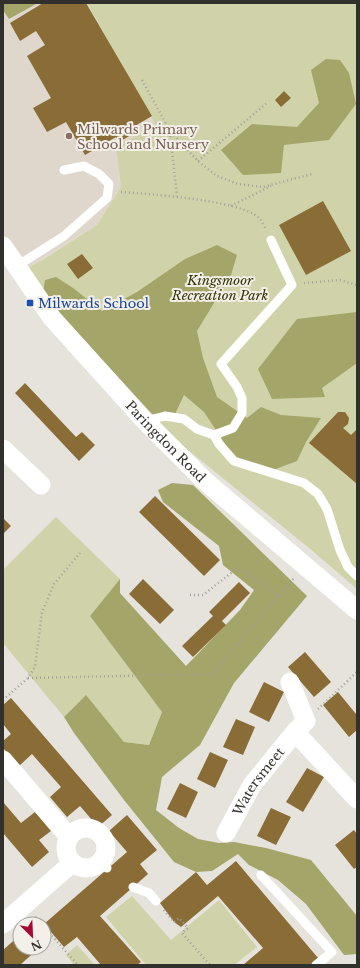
<svg xmlns="http://www.w3.org/2000/svg" width="360" height="968" viewBox="0 0 360 968" font-family="'Libre Baskerville',serif">
	<rect width="100%" height="100%" fill="#e6e3dd"/>
	<path fill="#dfd7cb" d="M38,3H87L155,124L116,148L121,187L97,225L26,269L3,238V10L10,19Z"/>
	<path fill="#d0d3a9" d="M87,3H357V589L309,548L162,429L26,269L47,257L97,225L121,187L116,148L155,124Z
		M56,517L120,579L90,616L162,712L149,745L124,742L108,723L83,698L64,717L3,643V570Z
		M132,896L171,940L219,900L257,947L234,965H146L106,917Z
		M77,945L95,965H74L66,955Z"/>
	<path fill="#a3a569" d="M3,3H38L9,19L3,10Z
		M326,59L340,60L349,73L356,104L329,140L284,145L281,173L243,175L221,150L252,124L297,127L319,103L311,70Z
		M217,245L237,255L231,275L197,331L203,358L217,397L247,418L261,407L281,415L321,418L306,442L297,461L273,470L235,459L204,412L184,395L176,412L178,422L152,414L50,304L43,292L45,280L56,277L73,288L102,311L137,292L185,259Z
		M357,312V363L322,388L325,397L272,399L258,369L297,319Z
		M172,483L193,485L307,596L234,683L200,745L162,777L156,810L179,828L198,839L219,843L234,842L266,848L311,860L357,916V954L344,955L306,904L278,880L249,865L238,854L212,871L196,872L174,862L124,800L74,733L64,717L86,695L124,742L149,745L162,712L90,616L120,579V593L186,666L240,610L254,590L223,565L219,546L163,502L158,490Z"/>
	<path fill="#8a6c36" d="M43,3H86L152,116L128,130L131,135L119,142L116,137L85,155L66,122L47,132L33,108L51,98L27,56L45,45L36,31L20,41L10,23Z
		M284,91L291,98L281,107L275,100Z
		M323,201L351,251L306,275L279,225Z
		M82,254L93,268L78,279L67,264Z
		M25,383L76,437L82,432L95,445L79,461L15,393Z
		M338,412H345L349,418L348,424L343,428L351,435L357,429V484L309,443Z
		M155,496L220,560L204,576L139,512Z
		M3,518L11,526L3,534Z
		M143,579L174,610L160,624L129,594Z
		M239,582L250,593L222,621L226,625L193,657L182,646L213,616L209,612Z
		M305,652L331,682L314,697L288,667Z
		M264,682L284,692L269,722L249,712Z
		M338,692L356,714L357,713V730L349,737L323,705Z
		M11,698L112,815L98,827L80,806L67,817L50,797L61,787L32,754L19,766L3,748V741L11,734L3,724V705Z
		M236,719L255,727L243,755L223,747Z
		M210,752L228,760L215,788L197,779Z
		M307,768L324,777L303,812L286,802Z
		M180,783L198,792L186,818L167,809Z
		M3,802L21,823L35,812L51,831L39,840L49,852L32,867L3,833Z
		M271,808L291,817L276,845L257,836Z
		M127,815L157,850L140,864L148,874L100,916L141,962L137,965H101L77,937L64,947L44,924L127,852L109,831Z
		M354,830L357,834V867L354,869L335,845Z
		M236,861L324,965H243L263,948L218,896L181,927L174,922L160,903L196,872L207,885Z
		M44,933L49,939L44,944Z
		M20,935V948H39L20,965H3V950Z"/>
	<g fill="none" stroke-linecap="round" stroke-linejoin="round">
		<path stroke="#a2a09b" stroke-width="2.5" stroke-dasharray="1 3" stroke-linecap="butt" d="M142,80L170,131L198,161L217,176L238,184L263,187L312,174
			M170,132L177,196
			M198,161L268,102
			M121,192C149,194 241,200 259,218C262,221 264,226 266,229
			M231,206L271,186
			M304,283L340,280L357,285
			M190,595H203L235,570L245,571L278,596
			M28,678L212,674L294,578
			M3,700L28,678L35,667L42,612L54,584L80,553
			M318,709L357,672
			M164,910L174,922L179,918L188,928L182,933L210,965
			M35,917L42,924
			M44,927L78,965"/>
		<path stroke="#fff" stroke-width="9" d="M17,266L64,236L107,198L109,184L99,174L84,166L64,170
			M145,421L165,416L184,419L197,429L214,435L233,428L242,413V398L237,387L221,364L292,285L271,240
			M214,435L219,444L234,461L304,483L318,494L327,509L340,550L348,567L357,576
			M101,862L107,868
			M261,875L332,952L316,965
			M133,887L149,893L156,901"/>
		<g stroke="#fff" stroke-width="19">
			<path id="s1" d="M3,246L52,318L145,421L205,481L357,610"/>
			<path d="M3,449L41,485"/>
			<path d="M290,682L306,721L295,732L357,799"/>
			<path d="M3,760L69,837"/>
			<circle cx="86" cy="848" r="20"/>
			<path id="s2" d="M226,833L252,785L295,732"/>
			<path d="M3,924L72,863"/>
		</g>
	</g>
	<circle fill="#8d6e63" stroke="#f3f0ea" stroke-width="1.5" cx="69" cy="136" r="4"/>
	<rect fill="#1a4fb4" stroke="#f3f0ea" stroke-width="1.5" x="26" y="299" width="8" height="8" rx="2"/>
	<g text-anchor="middle" dominant-baseline="central" stroke-width="4" stroke-linejoin="round" paint-order="stroke">
		<g font-size="13" fill="#785e54" stroke="#f3f0ea" text-anchor="start">
			<text x="77" y="129">Milwards Primary<tspan x="77" dy="15">School and Nursery</tspan></text>
		</g>
		<g font-size="13" font-style="italic" fill="#333302" stroke="#f3f0ea">
			<text x="220" y="280">Kingsmoor<tspan x="220" dy="15">Recreation Park</tspan></text>
		</g>
		<g font-size="13" fill="#164399" stroke="#f3f0ea" text-anchor="start">
			<text x="38" y="303">Milwards School</text>
		</g>
		<g font-size="13" fill="#31302d" stroke="#f3f0ea">
			<text stroke="none"><textPath href="#s1" startOffset="255">Paringdon Road</textPath></text>
			<text stroke="none"><textPath href="#s2" startOffset="61">Watersmeet</textPath></text>
		</g>
	</g>
	<rect width="360" height="968" fill="none" stroke="#31302d" stroke-width="8"/>
	<g transform="translate(32 936) rotate(156)"><circle r="19" fill="#f3f0ea" stroke="#a5a39e"/>
	<path d="M0-3L7 15L0 10L-7 15Z" fill="#a50a35"/>
	<text y="-6" font-size="11" font-weight="bold" text-anchor="middle" fill="#31302d">N</text>
	</g>
</svg>
